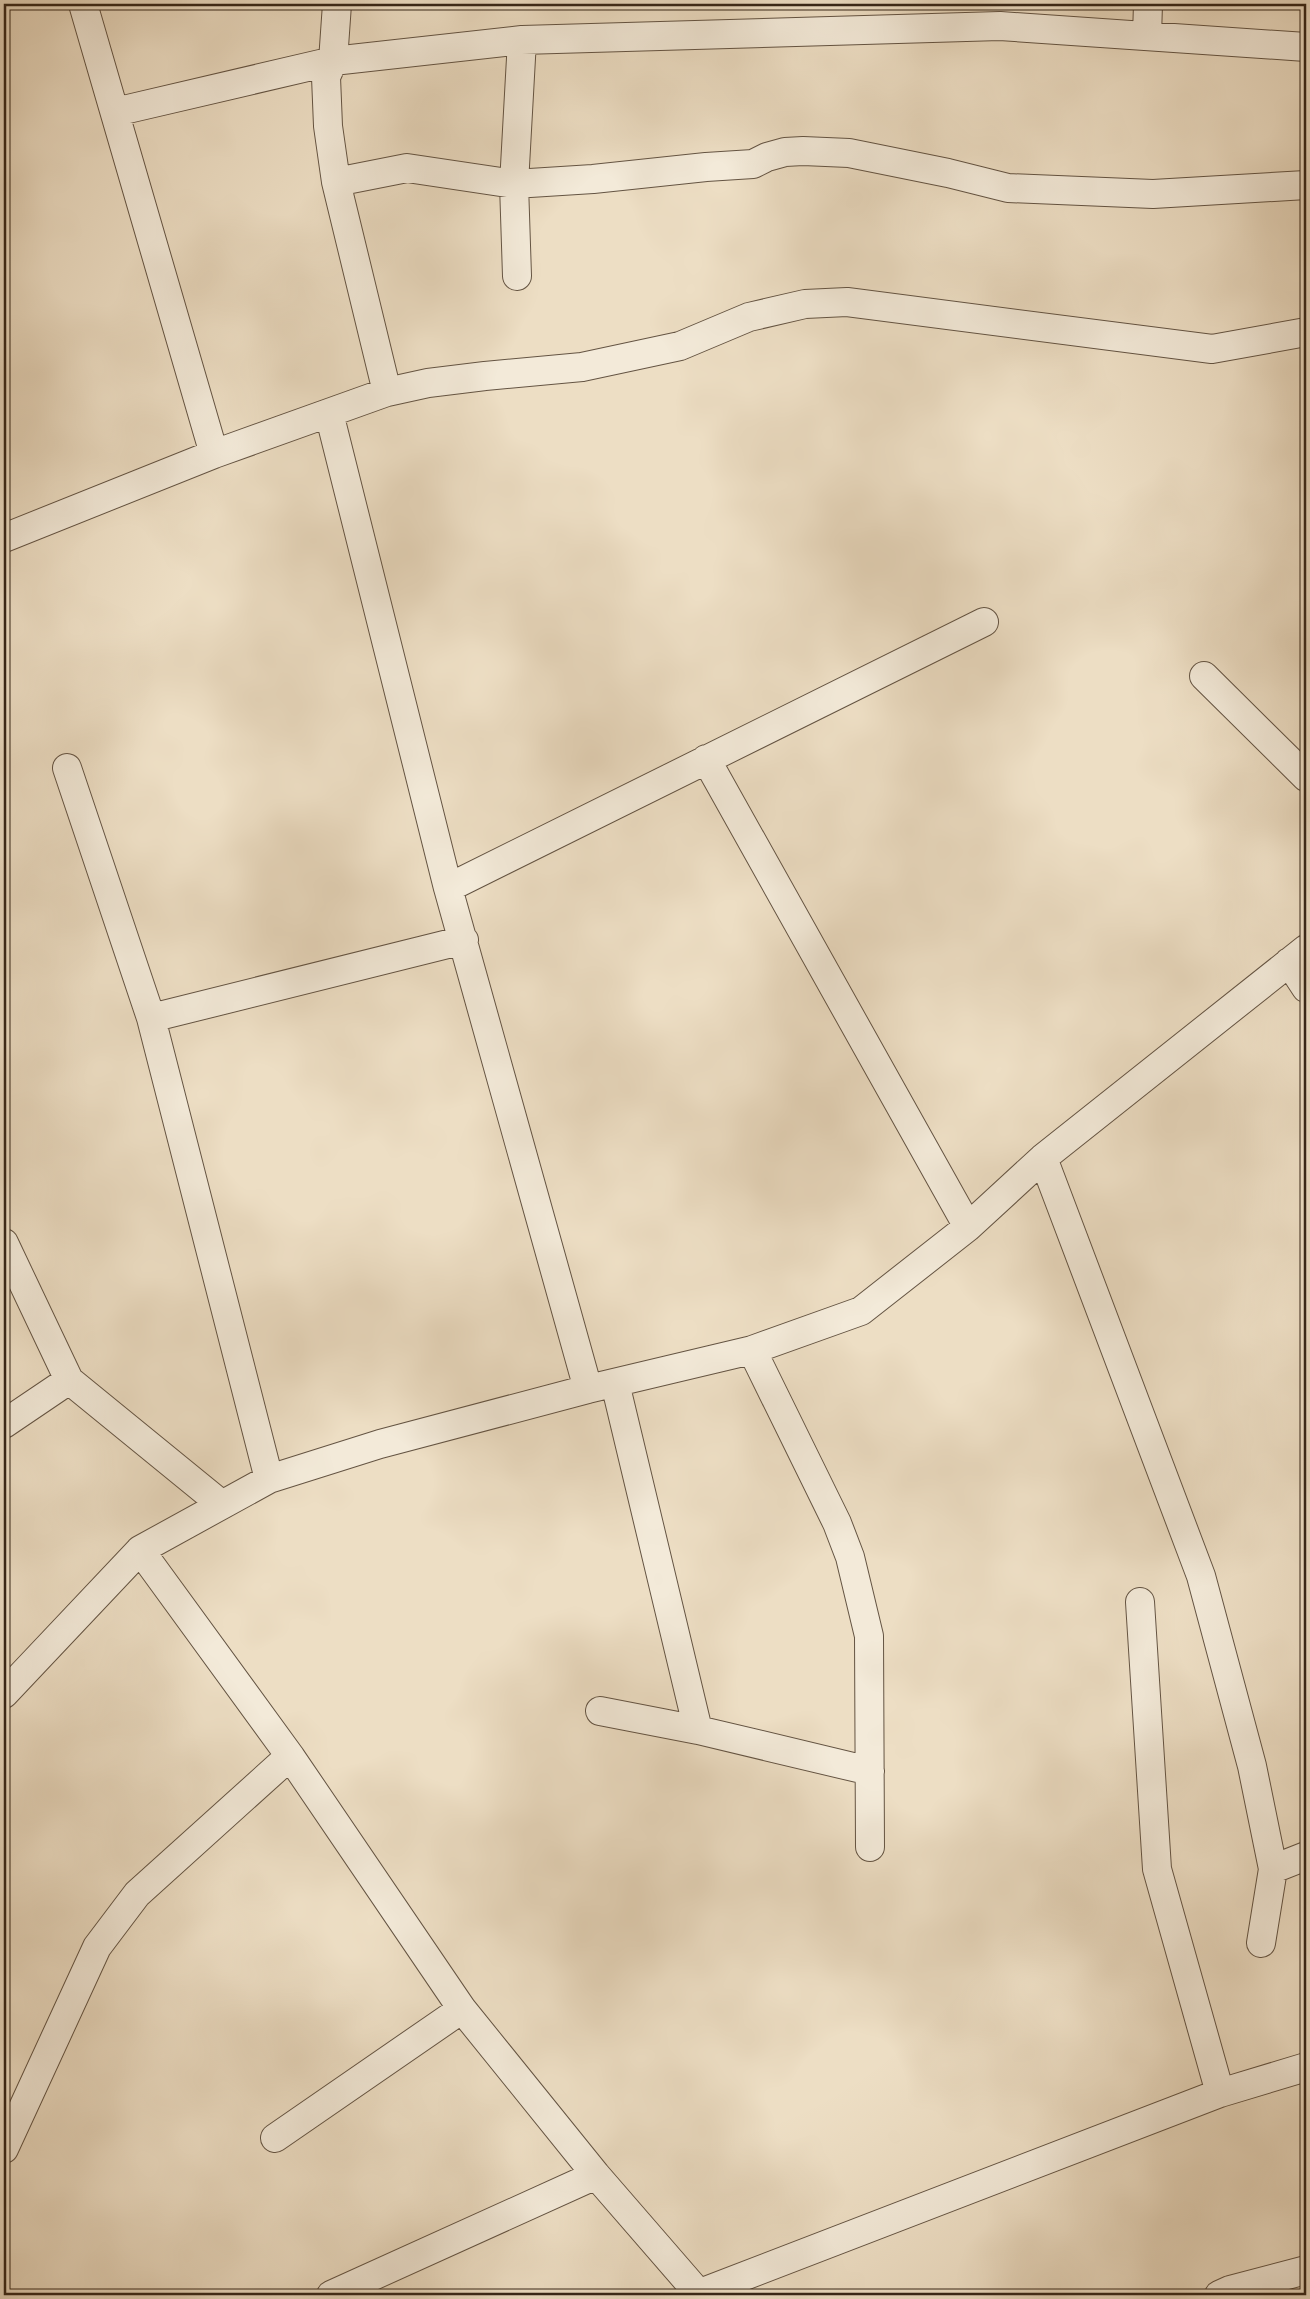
<svg xmlns="http://www.w3.org/2000/svg" width="1310" height="2299" viewBox="0 0 1310 2299" font-family="'IM FELL Double Pica',serif">
	<rect width="100%" height="100%" fill="#eddec4"/>
	<filter id="stains"><feTurbulence type="fractalNoise" baseFrequency=".004" numOctaves="4"/><feColorMatrix values="0 0 0 0 .2 0 0 0 0 .09 0 0 0 0 .02 0 0 0 .5 -.17"/></filter>
	<radialGradient id="worn" r=".72"><stop offset=".6" stop-color="#630" stop-opacity="0"/><stop offset="1" stop-color="#630" stop-opacity=".3"/></radialGradient>
	<g fill="none" stroke-linecap="round" stroke-linejoin="round">
		<g stroke="#645443" stroke-width="30">
			<path id="minor" d="M83,4L214,454
				M337,4L333,61L326,77L328,126L336,182L387,392
				M1147,36L1148,4
				M115,112L333,61L522,40L1000,26L1306,47
				M336,182L407,168L514,184L593,179L706,167L753,164L767,157L785,152L803,151L849,153L948,173L1008,188L1153,194L1306,185
				M517,276L514,184L522,40
				M329,413L448,888L588,1389
				M4,538L214,454L387,392L428,383L485,376L582,367L680,346L749,317L805,304L847,302L1212,349L1306,332
				M1204,676L1306,777
				M706,759L968,1227
				M67,768L151,1018L269,1479
				M448,888L984,622
				M1289,962L1306,988
				M151,1018L464,940
				M1043,1158L1201,1576L1252,1766L1273,1869L1261,1943
				M4,1243L69,1380L221,1504
				M752,1350L837,1523L850,1557L869,1636L870,1847
				M615,1383L698,1730
				M4,1424L69,1380
				M140,1550L290,1756L462,2009L596,2175L700,2295
				M1140,1602L1157,1869L1220,2093
				M4,1694L140,1550L269,1479L380,1444L588,1389L752,1350L861,1311L968,1227L1043,1158L1306,949
				M600,1711L698,1730L870,1771
				M1273,1869L1306,1856
				M275,2138L462,2009
				M4,2149L97,1947L137,1894L290,1756
				M331,2295L596,2175
				M695,2295L1220,2093L1306,2067
				M1219,2295L1230,2290L1306,2270"/>
		</g>
		<use href="#minor" stroke="#f3ead9" stroke-width="28"/>
	</g>
	<rect width="1310" height="2299" fill="none" stroke="#eddec4" stroke-width="20"/>
	<rect x="5" y="5" width="1300" height="2289" fill="none" stroke="#362618" stroke-width="2.5"/>
	<rect x="10" y="10" width="1290" height="2279" fill="none" stroke="#362618"/>
	<rect width="100%" height="100%" filter="url(#stains)"/>
	<rect width="100%" height="100%" fill="url(#worn)"/>
</svg>
